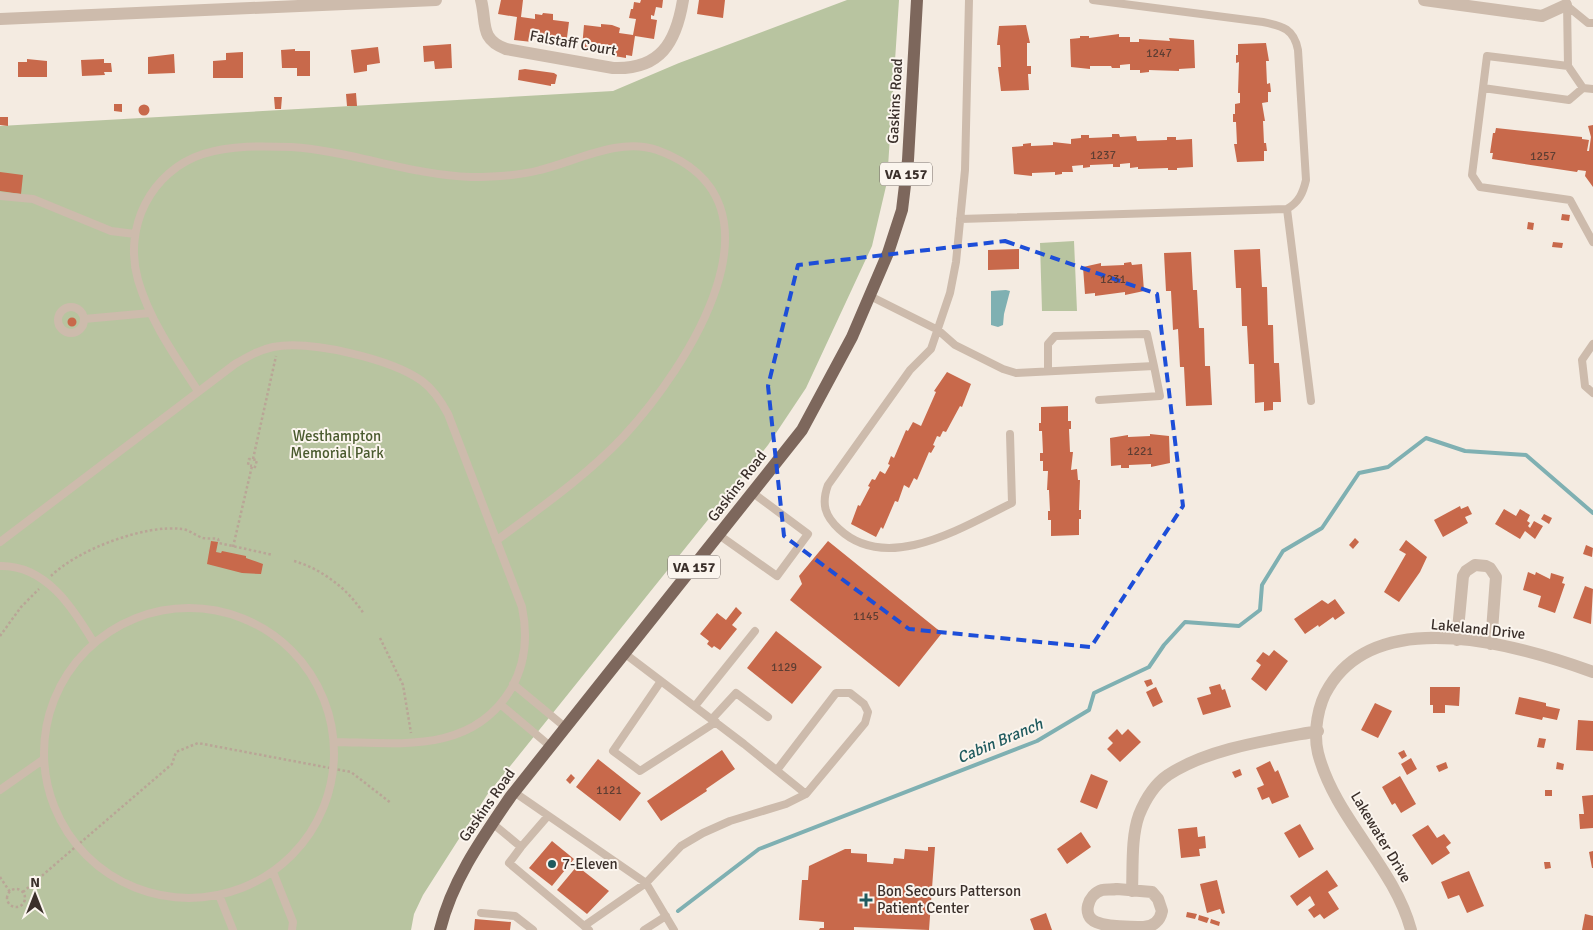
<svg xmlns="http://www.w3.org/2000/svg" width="1593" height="930" viewBox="0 0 1593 930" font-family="Signika,sans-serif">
	<rect width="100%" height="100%" fill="#f4ebe1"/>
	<path fill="#b8c4a0" d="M847,0H899L887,182L872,246L806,388L768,445L487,795L423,895L414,914L411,930H0V126L613,91L679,63Z
		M1074,241L1077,311H1042L1040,243Z"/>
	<path fill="#7fb0b2" d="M1006,290L1010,291L1004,314L1003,325L998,327L991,325V291Z"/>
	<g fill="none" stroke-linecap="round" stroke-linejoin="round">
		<path stroke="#7fb0b2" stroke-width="4" d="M678,911L759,849L1037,741L1089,710L1094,693L1149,667L1164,645L1185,622L1239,626L1260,610L1262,585L1283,551L1322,528L1359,473L1388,467L1426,438L1465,451L1526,455L1593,513"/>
	</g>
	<path fill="#c8694b" d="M501,0H523L521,17L535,19V14L542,15L543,13L553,14V20L569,22L566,45L548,43L549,36L541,35V37L532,36V42L514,40L517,17L498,14Z
		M641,0H663L662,8L656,7L654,16L651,15V19L657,20L654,39L635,36L632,56L626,55V58L614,56L615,50L607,48V46L600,47L599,53L591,52L592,49L582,48L584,25L601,27V24L612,25L620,28L619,33L633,35L636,19L629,18L631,9H633L634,2L640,3Z
		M699,0H725L723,18L697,14Z
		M1026,25L1030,43H1027V66H1031V74H1028L1029,90L1001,91L998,67H1001L1000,45H997L999,26Z
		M1119,34V37H1130V42H1139V39L1170,41L1169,38L1194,40L1195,68L1179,69V71L1149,70V72L1140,73V70H1130V64L1120,65V68H1112L1111,66H1090V69L1071,67L1070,39L1080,38V36H1089V38Z
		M1266,43L1269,61H1266L1267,84L1270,83L1271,92H1268V102L1262,103L1265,121H1263L1264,143H1266L1267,151H1264V161L1237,162L1234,144H1237L1236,122H1233V114H1235V104L1240,103V93H1238L1239,62L1236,63V55H1238V44Z
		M451,44L452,68L435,69L434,61L424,62L423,46Z
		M378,47L380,63L367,65V71L354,73L351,50Z
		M295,49V51H310V76H297V68H282L281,50Z
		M243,52V78H213V61L226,60V53Z
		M174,54L175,73L148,74V57Z
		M27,59L47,61V77H18V62H27Z
		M104,59V63H111L112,72H104L105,75L82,76L81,60Z
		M525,69L554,73L557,75L555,84H551V86L518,80L519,70Z
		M356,93L357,106H347L346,94Z
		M274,97H282L281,109H275Z
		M114,104H122V112L114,111Z
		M138.5 110a5.5 5.5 0 1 1 11 0a5.5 5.5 0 1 1-11 0Z
		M0,117H8V126L0,125Z
		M1593,125V187L1585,176L1586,171L1578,170L1577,172L1492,159L1493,153H1490L1493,133H1495L1496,128L1582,137V139L1589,140L1587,151H1589L1591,137L1588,126Z
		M1112,134H1119L1120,137L1136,136L1137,141L1167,140V137H1176V140L1192,139L1193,167L1177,168V170H1168V168L1138,169V167L1130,168V163L1120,164V167H1113V164L1090,165V167L1083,168V165L1072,166L1073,172H1062V174L1055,175V172L1032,173V176L1014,174L1012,147L1023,146V144L1031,143V146L1053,145V142L1071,144V139L1081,138V135H1089V138L1112,137Z
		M0,172L23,175L21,194L0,191Z
		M1562,214L1570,215L1569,221L1561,220Z
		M1528,222L1534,223L1533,230L1527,229Z
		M1553,242L1563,243L1562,248L1552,247Z
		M1019,249V269L988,270V250Z
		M1260,249L1262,287H1267L1268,325H1273L1274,363H1279L1281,402H1273V410L1264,411V402L1255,403L1254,364H1249L1247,326H1242L1241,288H1236L1234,250Z
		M1191,252L1193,290H1197L1199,328H1204L1205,366H1210L1212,405L1186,406L1184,367H1180L1178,329L1173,330L1171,291H1166L1164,253Z
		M1131,262L1132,265L1142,264L1144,291L1125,295V292L1095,296V293L1085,294L1083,267L1101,263V266L1124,265V263Z
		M67.5 322a4.5 4.5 0 1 1 9 0a4.5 4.5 0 1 1-9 0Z
		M947,372L971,384L962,407L960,406L946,432L943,431L940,437L937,436L933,445L935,446L931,453L929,452L917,480L914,478L909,488L904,485L898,502L895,501L883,529L881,527L876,537L851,524L858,505L860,506L870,487L868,486L872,479L875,480L880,471L885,474L890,465L888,464L891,456L894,458L906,430L908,431L913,422L921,426L936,392L934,391Z
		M1068,406V421H1071V429H1069L1070,452H1073L1071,470L1077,469L1078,480H1080L1079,510H1081V519H1079V535L1051,536V520H1048V511H1050L1049,490H1047L1048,471H1043V461H1040V453H1043L1042,431H1039V423H1041V407Z
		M1150,434L1169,436L1170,463L1151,467V464L1129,465V468H1121V465L1111,466L1110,438L1128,435V437L1150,436Z
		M1460,506L1461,509L1468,506L1472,514L1465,517L1468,523L1443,537L1434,520Z
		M1504,509L1516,516L1520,509L1530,515L1527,521L1530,523L1528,526L1530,528L1534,521L1543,526L1535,539L1525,531L1520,539L1495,524Z
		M1544,514L1552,518L1549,524L1541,519Z
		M1355,538L1359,542L1353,549L1349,545Z
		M1406,540L1427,557L1420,572L1399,602L1384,592L1406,554L1399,550Z
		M211,541L218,542L216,552L221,553L222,551L246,556V558L263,564L261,574L242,573L207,564Z
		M828,541L942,633L899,687L790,600L802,584L799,576Z
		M1586,545L1593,548L1592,557L1583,554Z
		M1528,572L1535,575L1536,572L1550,579L1551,573L1564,577L1562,583L1565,584L1555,613L1538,607L1541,596L1523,590Z
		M1585,586L1593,589L1591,624L1573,618Z
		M1335,599L1345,613L1335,620L1333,617L1319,627L1318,625L1305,634L1294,619L1322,600L1328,604Z
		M736,607L742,613L732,625L737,629L720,650L714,646L712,648L707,644L709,641L700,634L717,613L726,620Z
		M776,631L822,667L792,704L747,668Z
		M1274,650L1288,661L1266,691L1251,679L1261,665L1256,661L1263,652L1269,656Z
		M1151,679L1153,684L1147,687L1144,681Z
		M1220,684L1222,690L1225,689L1231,707L1203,715L1197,698L1211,694L1209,687Z
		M1156,687L1163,702L1153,707L1146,692Z
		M1430,687H1460L1459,706L1445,705V713H1433V705H1430Z
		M1519,697L1546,703V706L1560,709L1557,720L1543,717L1542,720L1515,714Z
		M1375,703L1392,711L1378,738L1361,730Z
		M1578,720L1593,721V751L1576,750Z
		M1117,729L1122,735L1128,729L1141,742L1120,762L1107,749L1113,743L1108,738Z
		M1539,738L1546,739L1544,748L1537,747Z
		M722,750L735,769L706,789L707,791L661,821L647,801Z
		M1404,750L1407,756L1402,759L1398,753Z
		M1411,758L1417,769L1407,775L1401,764Z
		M598,759L641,793L620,821L576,787Z
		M1270,761L1275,772L1278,770L1289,797L1272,804L1269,797L1262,800L1257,788L1264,785L1256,768Z
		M1446,762L1448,768L1439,772L1436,766Z
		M1557,762L1564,764L1563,770L1556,769Z
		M1240,769L1242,775L1235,778L1232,772Z
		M571,774L575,778L570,784L566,780Z
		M1091,774L1108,781L1097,809L1080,802Z
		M1400,776L1416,804L1401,813L1395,803L1392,805L1382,787Z
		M1545,790H1552V796H1545Z
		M1593,795V828L1580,829L1579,814H1584L1582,796Z
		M1300,824L1314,849L1299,858L1284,833Z
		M1428,825L1437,838L1444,834L1451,843L1446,847L1450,853L1432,865L1412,835Z
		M1197,827L1198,837L1205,836L1206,848L1199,849L1200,856L1181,858L1178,829Z
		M1081,832L1091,847L1067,864L1057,849Z
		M552,841L574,859L552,886L529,868Z
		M928,847H935L929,930L854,927V930H819L820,928H824V922L799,920L802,880H808L809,866L845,849H851V853L867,854V862L893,864L894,858L904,859L905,849L928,851Z
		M1593,851V868H1592L1589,852Z
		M1544,862H1550L1551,868L1545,869Z
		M577,866L609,891L587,914L557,890Z
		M1327,870L1338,886L1328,892L1339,909L1324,919L1320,914L1314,918L1308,910L1315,905L1310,896L1297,906L1290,896Z
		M1469,871L1484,906L1467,913L1459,895L1448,899L1441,882Z
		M1217,880L1225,913L1222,914L1220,909L1207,913L1200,884Z
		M1187,912L1197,914L1195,919L1186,917Z
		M1046,913L1052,930H1034L1030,919Z
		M1585,914L1593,916V930H1582Z
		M1199,915L1209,918L1207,923L1198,920Z
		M475,919L511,922L510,930H474Z
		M1211,919L1220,922L1219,926L1210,923Z"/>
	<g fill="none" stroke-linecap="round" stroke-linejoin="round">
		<path stroke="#b9a596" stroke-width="2.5" stroke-dasharray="2.5 2.5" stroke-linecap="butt" d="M253,459L276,356
			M233,547L252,466L255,467L257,460L249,459L248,465L252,466
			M294,561C322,569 348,589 364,614
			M51,576C77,550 145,524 182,529C190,530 196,536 203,538C208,539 213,538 218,539L219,543L273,555
			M0,636L21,607L39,589
			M380,638L403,685L411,733
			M0,877L10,892
			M7 898a9 9 0 1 1 18 0a9 9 0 1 1-18 0Z
			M23,892L172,764L176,752L198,743L351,772L391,803"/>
		<path stroke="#cdbbac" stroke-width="8" d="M969,0L965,170L956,262L950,293L931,349L910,370L828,485C821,504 825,516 839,529C888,575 964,526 1012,503L1010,434
			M1567,3L1568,66L1487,56L1472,175L1480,187L1570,200L1593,242
			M1566,5L1588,23H1593
			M1568,66L1583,88L1593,89
			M1483,88L1569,100L1583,88
			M0,196L33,199L111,231L135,234
			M1287,209L1311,401
			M960,219L1287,209C1299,202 1303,193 1306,180L1298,50C1294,29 1283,26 1263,22L1093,0
			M870,296L938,330L955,345L1003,369L1016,373L1154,366L1147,334L1055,336L1048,344V371
			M58 320a13 13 0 1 1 26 0a13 13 0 1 1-26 0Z
			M84,319L150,313
			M1593,344L1582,360L1585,386L1593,393
			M198,391C175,356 150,321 138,280C123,227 151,171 203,154C231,145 263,146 291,147C352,151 410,175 471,177C494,177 518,176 540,170C577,161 619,137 657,150C798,201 686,369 623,437C585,477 540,508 496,541
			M1099,400L1160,396L1154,366
			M719,535L777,576L808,534L753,493
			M0,542L235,364C247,357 259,350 273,347C311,340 391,359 422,381C434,390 441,401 448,414L522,607C528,636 526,663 511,689C472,754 400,743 335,742
			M0,566C46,565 73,608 94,643
			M44 753a145 145 0 1 1 290 0a145 145 0 1 1-290 0Z
			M624,653L744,744L806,794
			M661,681L613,751L640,771L716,722
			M513,684L565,727
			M500,704L550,746
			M695,706L755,631
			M712,719L736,693L768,717
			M0,790L44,759
			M514,792L646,883L674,930
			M492,823L521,847L509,863L589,930
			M521,847L547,817
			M273,872L293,922L292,930
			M219,895L233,930
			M481,913L515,916L533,930
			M584,926L646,883L681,846L703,833L730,821L786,804L806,794L865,723L868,712L864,704L850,693H836L777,770
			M644,930L666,916"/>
		<path stroke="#cdbbac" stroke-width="12" d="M481,0C487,23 479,39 506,49L613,68C660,70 676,43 683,0
			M1424,0L1542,16L1566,5
			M0,19L436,0
			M1457,640L1463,576L1466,571L1475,565L1486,566L1490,568L1496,577L1491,644
			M1117,889L1152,892L1158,899L1162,911C1160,921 1153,927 1143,927C1128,926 1110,928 1096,922C1081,916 1088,894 1102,890C1106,889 1112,890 1117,889Z
			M1132,891C1133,867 1131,837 1139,815C1145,800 1155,784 1168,775C1209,748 1270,740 1318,731
			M1411,930C1394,866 1335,819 1318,753C1313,732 1318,704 1329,687C1380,604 1521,646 1593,672"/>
		<path stroke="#7d675c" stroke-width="12" d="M440,930C452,880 483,837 511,796L802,430L852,337L888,253L902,210L908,160L917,0"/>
	</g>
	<path fill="none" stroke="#1d4ed8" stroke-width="4" stroke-dasharray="10 6" stroke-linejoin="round" d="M1005,241L1157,294L1183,506L1091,647L909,629L784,536L768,386L798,265Z"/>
	<g fill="#1f5a5e" stroke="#fbf5ee" stroke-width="2">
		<circle cx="552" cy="864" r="5"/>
		<path d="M863.5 892.5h5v5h5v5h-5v5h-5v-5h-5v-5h5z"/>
	</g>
	<g text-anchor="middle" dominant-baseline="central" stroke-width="4" stroke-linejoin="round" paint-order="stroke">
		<g font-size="12" fill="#5e3e33">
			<text x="1159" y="53">1247</text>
			<text x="1103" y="155">1237</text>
			<text x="1543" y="156">1257</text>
			<text x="1113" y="279">1231</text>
			<text x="1140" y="451">1221</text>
			<text x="866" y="616">1145</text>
			<text x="784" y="667">1129</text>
			<text x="609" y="790">1121</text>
		</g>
		<g fill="#fbf5ee" stroke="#756b66" stroke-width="1">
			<rect x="880" y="162.5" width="52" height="23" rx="4"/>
			<rect x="668" y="555.5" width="52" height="23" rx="4"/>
		</g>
		<g font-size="14" font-weight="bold" fill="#3b302b">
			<text x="906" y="174">VA 157</text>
			<text x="694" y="567">VA 157</text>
		</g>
		<g font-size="15" fill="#3b302b" stroke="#fbf5ee">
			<text transform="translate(573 43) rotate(10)">Falstaff Court</text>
			<text transform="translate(895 101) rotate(-87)">Gaskins Road</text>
			<text transform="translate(737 486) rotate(-52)">Gaskins Road</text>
			<text transform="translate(1478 629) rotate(6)">Lakeland Drive</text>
			<text transform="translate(487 805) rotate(-55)">Gaskins Road</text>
			<text transform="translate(1381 837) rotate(59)">Lakewater Drive</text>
		</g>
		<g font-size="15" fill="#4a5a2e" stroke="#fbf5ee">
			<text x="337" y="436">Westhampton<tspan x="337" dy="17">Memorial Park</tspan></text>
		</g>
		<g font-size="15" fill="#3b302b" stroke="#fbf5ee" text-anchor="start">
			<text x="562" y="864">7-Eleven</text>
			<text x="877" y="891">Bon Secours Patterson<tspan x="877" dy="17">Patient Center</tspan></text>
		</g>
		<g font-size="16" font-style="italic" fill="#1f5a5e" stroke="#fbf5ee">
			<text transform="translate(1000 741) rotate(-23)">Cabin Branch</text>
		</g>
	</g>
	<g transform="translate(35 895)" stroke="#fbf5ee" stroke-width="4" paint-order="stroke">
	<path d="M0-4L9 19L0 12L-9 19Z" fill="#3b302b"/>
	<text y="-8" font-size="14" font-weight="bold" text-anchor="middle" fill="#3b302b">N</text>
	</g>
</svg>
